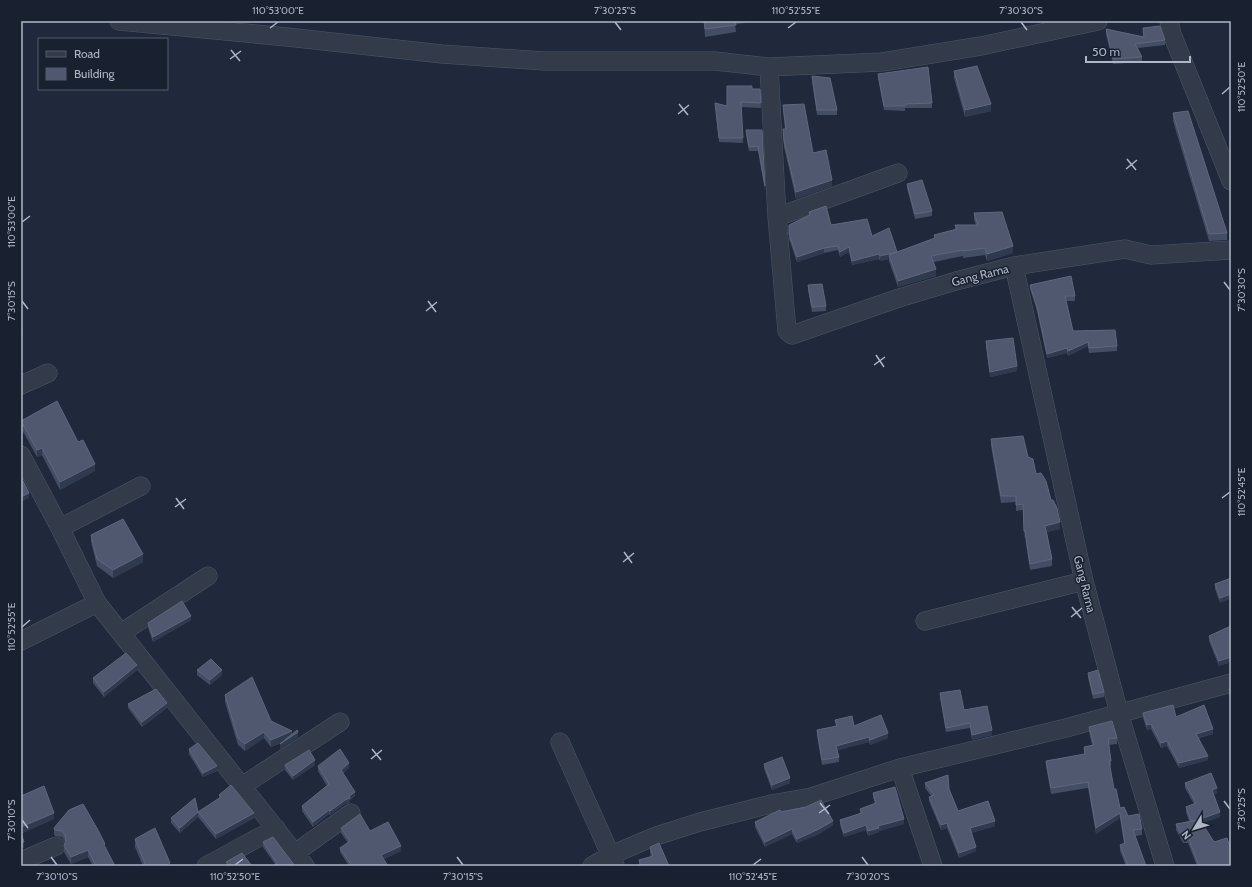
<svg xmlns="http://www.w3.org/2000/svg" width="1252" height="887" viewBox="0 0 1252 887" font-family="Cabin,sans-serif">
	<rect width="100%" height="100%" fill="#1f293b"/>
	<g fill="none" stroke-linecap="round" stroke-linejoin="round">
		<g stroke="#4e5666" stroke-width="19">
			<path id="minor" d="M119,21L287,37L442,54L544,61H715L769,67L882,62L981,46L1098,21
				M1169,21L1172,34L1231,181
				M769,67L777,217L787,331L792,335L899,298L956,281L1014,266L1084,581L1119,713L1165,866
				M777,217L898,173
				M1014,266L1125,249L1151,255L1231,250
				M21,385L48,373
				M21,455L60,528L97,603L305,866
				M60,528L141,486
				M925,621L1084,581
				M121,633L208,576
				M21,641L97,603
				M560,742L615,865
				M900,768L933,866
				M242,786L340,722
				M295,853L351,813
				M21,861L56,846
				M206,866L276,828
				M592,866L611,855L656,836L700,822L771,804L811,797L900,768L1066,728L1231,683"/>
		</g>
		<use href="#minor" stroke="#333b4b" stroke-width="18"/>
	</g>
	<path fill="#434d64" d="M704,21H765L735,24L736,32L705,37Z
		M1143,28L1165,40V45L1138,48L1142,57V62L1113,64L1106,34V29L1143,37Z
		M954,71L991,111L965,117L954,78Z
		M878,74L932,103V108H905V111L884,110L878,78Z
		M812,76L837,110V115H817L812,81Z
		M752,89H760L761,108L741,107L743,143L719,142L715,103L727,106Z
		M783,105L813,153L832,186L796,199L784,147L783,129H785L783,111Z
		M1173,113L1227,233V240L1209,241L1173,121Z
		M746,130H762L765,191L758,151H749L746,135Z
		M907,184L932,211V216L915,219L907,188Z
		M809,212L831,225L872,236L897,252L934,239V235L955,230V225H976L974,220V213L1013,253L987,261L985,255L963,258V256L934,262L936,276L898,287L889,261V259L880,261L879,259L852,265L849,252L840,257L838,250L824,253L797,262L789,239V225L809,215Z
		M808,285L826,306V311L812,312L808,290Z
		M1030,285L1075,296V301H1066L1073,331L1117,346V351L1089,353L1088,346L1068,356L1067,353L1047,358L1037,311L1030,289Z
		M986,341L1017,371L990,377L986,346Z
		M21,421L78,442L95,471L60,490L42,455L37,457L21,428Z
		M991,439L1028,457L1036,474L1051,500L1060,529L1047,532L1052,559V566L1030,570L1025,537H1024L1023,510L1016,511V502L1001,503L991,446Z
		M91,535L143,562L113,578L97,566L91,542Z
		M1231,578L1220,603L1215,589V584Z
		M191,620L153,642L148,628V623Z
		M1231,626V662L1219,666L1209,641V636Z
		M137,670L104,697L93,683V678Z
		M197,670L222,675L210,685L197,675Z
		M1088,673L1104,692V697L1093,699L1088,678Z
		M1231,688V701L1229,694V689Z
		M940,693L964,710L992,735L972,740L970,728L946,732L940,698Z
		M225,695L271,721L298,737L280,749L281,743L271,747L264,738L245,751L238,745L225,702Z
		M128,704L167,708L142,727L128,708Z
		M1143,713L1176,717L1213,734L1199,738L1208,760L1179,768L1167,746L1161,748L1151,729L1147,730L1143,718Z
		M835,720L854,726L888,738L870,745L869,742L837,750L839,757V762L822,765L817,735V730L836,727Z
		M1089,727L1117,738V744L1109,745L1111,761V766H1110L1114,789L1120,808L1142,829V835L1135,836L1146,866H1126L1120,851V845L1124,844L1120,818L1096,834L1088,788L1051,794L1046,766V761L1084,754V747L1092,745L1089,732Z
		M189,749L217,771L203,777L189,754Z
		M764,764L790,783L772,790L764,769Z
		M285,765H315L293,780L285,770Z
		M318,766L349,768L343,773L355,796L350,800V803L345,804L330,815L329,814L313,827L302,811V806L327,786L318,771Z
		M925,783L949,789L958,811L995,826L971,833L976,851L959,858L947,828L941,830L929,801V797L931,796L925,788Z
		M1185,783L1217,793L1213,794L1220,817L1202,823L1214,842L1231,866H1197L1188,843H1183L1176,830V824L1189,821L1186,812V807L1194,804L1185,788Z
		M873,793L904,824L879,831V832L868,836L866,830L844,837L840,825V820L860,813V809L875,804L873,798Z
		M219,795L254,818L216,839L198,817L180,833L171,823V818L198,812L219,798Z
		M781,812L833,825L819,834L797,843L792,834L765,847L755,827V822Z
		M54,828L105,847L115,866H93L88,857L71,864L64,852V846L65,842L62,837L55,836L54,834Z
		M341,828L370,831L401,851L384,859L388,866H349L340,852V848L348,843L341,833Z
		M135,839L170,866H143L135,847Z
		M263,842L295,866L275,864L263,847Z
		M650,847L669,866H639V860L651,857L650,852Z"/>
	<path fill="#303a4f" d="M991,104V111L965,117V110Z
		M832,180V186L796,199V192Z
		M1013,246V253L987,261V254Z
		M849,247V252L840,257V252Z
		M824,248V253L797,262V257Z
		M897,252L889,255V259L880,261V256Z
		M879,254V259L852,265V261Z
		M936,269V276L898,287V281Z
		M21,330H23V336L21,337Z
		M1088,342V346L1068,356V351Z
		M1067,348V353L1047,358V354Z
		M1017,366V371L990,377V372Z
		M42,448V455L37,457V450Z
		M95,464V471L60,490V482Z
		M29,493V498L21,502V497Z
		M1060,522V529L1045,532V526Z
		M1024,531H1025V537H1024Z
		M143,554V562L113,578V570Z
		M1231,594V599L1220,603V598Z
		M191,616V620L153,642V637Z
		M1231,657V662L1219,666V661Z
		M137,665V670L104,697V692Z
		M222,670V675L210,685V680Z
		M167,703V708L142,727V722Z
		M1151,724V729L1147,730V725Z
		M1213,729V734L1196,738V734Z
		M992,730V735L972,740V735Z
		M292,731V736L298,732V737L280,749V744L282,742L271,747V740Z
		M264,732V738L245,751V744Z
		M888,733V738L870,745V740Z
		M869,737V742L836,751V746Z
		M1167,741V746L1161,748V743Z
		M1208,756V760L1179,768V763Z
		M315,760V765L293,780V776Z
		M349,763V768L341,775V770Z
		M217,766V771L203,777V773Z
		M790,778V783L772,790V785Z
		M1217,788V793L1212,795V790Z
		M355,792V796L350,800V803L345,804L330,815V811Z
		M329,810V814L313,827V822Z
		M198,812V817L180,833V828Z
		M1220,812V817L1191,827V822Z
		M54,813V819L21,834V827Z
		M254,813V818L216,839V834Z
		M1120,813V818L1096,834V828Z
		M904,819V824L879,831V832L868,836V831L878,826Z
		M833,821V825L819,834L797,843V839Z
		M995,821V826L970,833V828Z
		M947,823V828L941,830V825Z
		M866,825V830L844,837V833Z
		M792,829V834L765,847V842Z
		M24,842V848L21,849V843Z
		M401,846V851L381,860V855Z
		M976,847V851L959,858V853Z
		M88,850V857L71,864V857Z"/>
	<path fill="#4f586e" stroke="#5e677c" d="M704,21H735L736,25L705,29Z
		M1160,26L1165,40L1135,44L1142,57L1113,59L1106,29L1144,37L1143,28Z
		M977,66L991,104L965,110L954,71Z
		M928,67L932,103L905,104V106H884L878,74Z
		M812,76L830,78L837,110H817Z
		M727,86H752V89H760L761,103L741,102L743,138H719L715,103L727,106Z
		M804,104L813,153L826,150L832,180L796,192L784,141L783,129H786L783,105Z
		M1188,111L1227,233L1209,234L1173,113Z
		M746,130H762L765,186L758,146L749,147Z
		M922,180L932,211L915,214L907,184Z
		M826,206L831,225L867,219L872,236L889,228L897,252L880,256L879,254L852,261L849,247L840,252L838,246L824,248L797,257L789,234V225L810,215L809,212Z
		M1002,212L1013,246L987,254L985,248L963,251V250L931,256L936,269L898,281L889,255L935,238L934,235L957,229L955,225H978L974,213Z
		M1071,276L1075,296H1065L1073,331L1115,330L1117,346L1089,348L1088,342L1068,351L1067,348L1047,354L1037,307L1030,285Z
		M822,284L826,306L812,307L808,285Z
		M1013,338L1017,366L990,372L986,341Z
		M57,401L78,442L83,440L95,464L60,482L42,448L37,450L21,421Z
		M1023,436L1028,457L1033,459L1036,474L1041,473L1046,481L1051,500H1053L1057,508L1060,522L1045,526L1052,559L1030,564L1025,531H1024L1023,504L1016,505V496H1001L991,439Z
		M21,477L29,493L21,497Z
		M123,519L143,554L113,570L97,559L91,535Z
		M1231,578V594L1220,598L1215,584Z
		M182,601L191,616L153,637L148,623Z
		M1231,626V657L1219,661L1209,636Z
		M126,653L137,665L104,692L93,678Z
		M211,659L222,670L210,680L197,670Z
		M1098,670L1104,692L1093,694L1088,673Z
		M252,677L271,721L292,731L271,740L264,732L245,744L238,738L225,695Z
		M1231,688V695L1229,689Z
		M156,689L167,703L142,722L128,704Z
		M960,690L964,710L987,706L992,730L972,735L970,723L946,728L940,693Z
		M1173,705L1176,717L1204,705L1213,729L1196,734L1208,756L1179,763L1167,741L1161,743L1151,724L1147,725L1143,713Z
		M881,715L888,733L870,740L869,737L836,746L839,757L822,760L817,730L837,726L835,720L852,716L854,726Z
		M1112,721L1117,738L1108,739L1111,761H1109L1114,789H1116L1120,808L1124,807L1128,816L1139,814L1142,829L1133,830L1146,866H1128L1120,845L1125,843L1120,813L1096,828L1088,782L1051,788L1046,761L1085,754L1084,747L1094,745L1089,727Z
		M297,730L298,732L280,744Z
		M198,743L217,766L203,773L189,749Z
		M340,749L349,763L341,770L355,792L349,796L350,798L345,800L330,811L329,810L313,822L302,806L329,784L318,766Z
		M309,750L315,760L293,776L285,765Z
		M782,757L790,778L772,785L764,764Z
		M1211,773L1217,788L1212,790L1220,812L1198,820L1191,821L1186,807L1196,803L1185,783Z
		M948,775L949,789L958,811L988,801L995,821L970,828L976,847L959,853L947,823L941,825L929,797L934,795L925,783Z
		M231,785L254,813L216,834L198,812L221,797L219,795Z
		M44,786L54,813L21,827V796Z
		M895,787L904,819L878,826L879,828L868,831L866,825L844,833L840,820L862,813L860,809L876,803L873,793Z
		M195,798L198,812L180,828L171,818Z
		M821,800L833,821L819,829L797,839L792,829L765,842L755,822L780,810L781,812L806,807Z
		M83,804L98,830L105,844L104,845L115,866H96L88,850L71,857L64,846L66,841L65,835L62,831L55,830L54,828L69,810Z
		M360,814L370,831L388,822L401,846L381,855L388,866H352L340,848L350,841L341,828Z
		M1200,820L1214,842L1227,838L1231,850V866H1199L1188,837L1183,838L1176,824Z
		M155,828L170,863L165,866H146L135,839Z
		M21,833L24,842L21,843Z
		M273,837L295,866H273L277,863L263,842Z
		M659,843L669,866H641L639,860L653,856L650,847Z
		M242,853L252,866H229L226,862Z"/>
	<path fill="none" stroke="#aeb6c8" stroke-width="1.5" d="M615,22L621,30M1021,22L1027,30M270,28L278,22M788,28L796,22M231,50L240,61M230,59L241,51M1222,94L1230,87M679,104L688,115M678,114L689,105M1127,159L1136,170M1126,169L1137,160M22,222L30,216M1224,282L1230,290M22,301L28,309M428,301L436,312M426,311L437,302M876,355L884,367M874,365L885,357M176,498L184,509M1222,498L1230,492M175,507L186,499M624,552L632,563M623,562L634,553M1072,607L1081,618M1071,617L1082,608M22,627L30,620M372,749L381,760M371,759L382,750M1224,801L1230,809M820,803L829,814M819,813L830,805M22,820L28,828M51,857L57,865M457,857L463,865M862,857L868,865M235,865L243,859M753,865L761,859"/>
	<g text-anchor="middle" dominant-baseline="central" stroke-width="3" stroke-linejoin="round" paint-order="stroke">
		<g font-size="12" fill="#aeb6c8" stroke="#192030">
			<text transform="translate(980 275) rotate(-14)">Gang Rama</text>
			<text transform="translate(1085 584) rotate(76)">Gang Rama</text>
		</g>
	</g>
	<rect width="1252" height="887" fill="none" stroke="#192030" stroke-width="44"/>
	<rect x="38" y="38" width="130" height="52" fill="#192030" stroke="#555c6d"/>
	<rect x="46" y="51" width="20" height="6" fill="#333b4b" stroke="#555c6d"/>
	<text x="74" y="58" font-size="12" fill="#aeb6c8">Road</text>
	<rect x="46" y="68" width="20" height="12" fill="#4f586e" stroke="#555c6d"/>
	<text x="74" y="78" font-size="12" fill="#aeb6c8">Building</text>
	<g transform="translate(1194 829) rotate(232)" stroke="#192030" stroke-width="3" paint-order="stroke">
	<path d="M0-3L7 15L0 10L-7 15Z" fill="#aeb6c8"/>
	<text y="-6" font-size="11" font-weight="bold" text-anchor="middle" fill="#aeb6c8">N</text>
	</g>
	<path d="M1086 56v6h104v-6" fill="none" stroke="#aeb6c8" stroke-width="2"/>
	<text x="1092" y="56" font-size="12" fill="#aeb6c8" stroke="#192030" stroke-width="3" paint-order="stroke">50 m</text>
	<rect x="22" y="22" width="1208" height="843" fill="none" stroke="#aeb6c8" stroke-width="1.5"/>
	<g font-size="10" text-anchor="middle" fill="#aeb6c8">
		<text x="278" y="14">110°53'00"E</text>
		<text x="615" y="14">7°30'25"S</text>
		<text x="796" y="14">110°52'55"E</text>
		<text x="1021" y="14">7°30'30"S</text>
		<text transform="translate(1241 87) rotate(-90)" y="4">110°52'50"E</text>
		<text transform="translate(11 222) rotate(-90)" y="4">110°53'00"E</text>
		<text transform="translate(1241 290) rotate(-90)" y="4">7°30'30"S</text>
		<text transform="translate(11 301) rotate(-90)" y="4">7°30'15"S</text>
		<text transform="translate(1241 492) rotate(-90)" y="4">110°52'45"E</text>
		<text transform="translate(11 627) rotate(-90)" y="4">110°52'55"E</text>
		<text transform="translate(1241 809) rotate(-90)" y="4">7°30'25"S</text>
		<text transform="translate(11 820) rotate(-90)" y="4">7°30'10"S</text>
		<text x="57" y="880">7°30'10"S</text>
		<text x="235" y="880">110°52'50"E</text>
		<text x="463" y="880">7°30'15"S</text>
		<text x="753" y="880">110°52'45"E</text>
		<text x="868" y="880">7°30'20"S</text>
	</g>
</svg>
